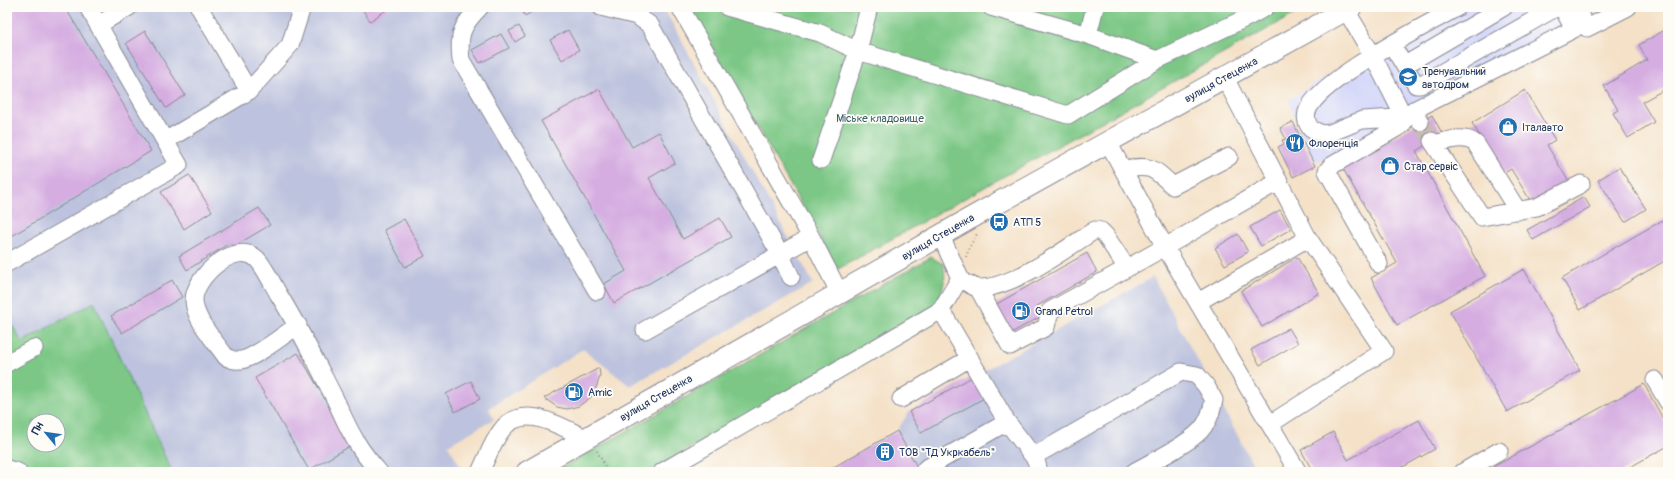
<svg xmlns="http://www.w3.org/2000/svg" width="1675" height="479" viewBox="0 0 1675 479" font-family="Pangolin,sans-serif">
	<rect width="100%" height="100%" fill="#fdfcf7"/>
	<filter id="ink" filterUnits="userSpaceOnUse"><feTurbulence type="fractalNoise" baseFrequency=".025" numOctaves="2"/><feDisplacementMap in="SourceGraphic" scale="8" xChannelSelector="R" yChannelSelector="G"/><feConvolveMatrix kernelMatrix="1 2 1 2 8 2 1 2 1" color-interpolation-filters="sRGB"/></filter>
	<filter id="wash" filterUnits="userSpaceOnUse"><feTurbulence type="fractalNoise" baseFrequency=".012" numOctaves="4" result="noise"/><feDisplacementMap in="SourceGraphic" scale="16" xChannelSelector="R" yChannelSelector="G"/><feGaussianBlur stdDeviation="0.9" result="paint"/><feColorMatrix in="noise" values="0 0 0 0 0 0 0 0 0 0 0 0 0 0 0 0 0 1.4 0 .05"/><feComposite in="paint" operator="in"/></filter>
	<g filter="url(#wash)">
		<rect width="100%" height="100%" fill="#f4e1c7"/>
		<path fill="#d5d8f9" d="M1446,7H1564L1579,33L1399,124L1315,162L1288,100L1361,55Z"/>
		<path fill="#bdc3de" d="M7,7H651L665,10L813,283L630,386L583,349L489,408L494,419L448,445L464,472H172L94,302L22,343L7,317Z
			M1153,277L1257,472H825L897,431L909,412Z"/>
		<path fill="#7bc785" stroke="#4b7b72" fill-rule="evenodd" d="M689,7H1307L838,269Z
			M931,257L943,264C948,278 941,295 935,307L649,472H555Z
			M94,302L172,472H7V317L22,342ZM34,421H58V445H34Z"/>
		<g id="blocks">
			<path fill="#d5ade1" d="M7,7H65L151,151L7,239Z
				M361,7H391L370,21Z
				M520,7H533L535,10L525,16Z
				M519,26L525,36L515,42L509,31Z
				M1668,28V89L1667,88L1642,102L1654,122L1628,138L1613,113L1618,110L1604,86L1647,60L1639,45Z
				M568,30L579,50L562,60L550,40Z
				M145,31L185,95L166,108L126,43Z
				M501,34L509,48L480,63L472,50Z
				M599,89L632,147L659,132L675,163L649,178L683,239L720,218L731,237L614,303L604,284L626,271L541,121Z
				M1525,90L1555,140L1547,145L1569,182L1533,205L1511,169L1503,174L1472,123Z
				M1432,115L1443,135L1416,151L1485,276L1397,325L1371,278L1397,263L1342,167Z
				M1293,122L1315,166L1293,177L1278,147L1284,144L1282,140L1286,139L1280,128Z
				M1619,167L1646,209L1625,222L1598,180Z
				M189,175L212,211L184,229L161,192Z
				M1584,197L1590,207L1533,240L1527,230Z
				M259,208L270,225L233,247L230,243L187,270L179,256Z
				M1280,210L1291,229L1261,246L1250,227Z
				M1668,217V259L1580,310L1562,278Z
				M404,219L425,256L405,267L384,230Z
				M1238,234L1248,252L1225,265L1215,248Z
				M1087,253L1097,272L1037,306L1042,316L1009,334L993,306Z
				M1297,257L1319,293L1262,327L1241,291Z
				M1524,269L1580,370L1507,412L1450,311Z
				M172,280L182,297L122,333L111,316Z
				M1289,328L1298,343L1260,365L1251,350Z
				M298,353L352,445L309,470L255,378Z
				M599,368L600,376L596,388L591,397L579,406L567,409L557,407L544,398Z
				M974,376L986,397L921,433L909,412Z
				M471,381L480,399L455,412L446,394Z
				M1644,384L1668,428V446L1621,472H1484Z
				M1419,420L1435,449L1394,472H1313L1301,450L1333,432L1348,460Z
				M897,431L920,472H825Z"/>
		</g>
	</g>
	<g filter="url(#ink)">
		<use href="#blocks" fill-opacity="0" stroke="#888892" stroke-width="1"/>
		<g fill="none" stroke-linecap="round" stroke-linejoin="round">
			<path stroke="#c9bdb2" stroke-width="17" stroke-dasharray="17 8" stroke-linecap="butt" d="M1420,122L1432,141"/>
			<g stroke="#888892" stroke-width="19">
				<path id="minor" d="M88,7L165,141
					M199,7L249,91
					M480,7C462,25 458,34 461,60L597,291
					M601,7L637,16L650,25L780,254L791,277
					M680,7L811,237L840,294
					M727,7L820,33L858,51L1068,115L1157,60L1248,17L1266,7
					M991,7L1088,35L1157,60
					M1458,7C1427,25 1316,81 1307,112C1305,119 1307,124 1311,129L1322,134L1330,133L1362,120L1398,118L1574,29L1562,7
					M1575,7L1587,28L1628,7
					M1346,10L1373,56L1405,119L1402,125L1331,166L1327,171L1379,264
					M98,25L129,7
					M1088,35L1095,7
					M1392,45L1416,85H1420L1557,7
					M1405,65L1504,7
					M1225,78L1308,238L1384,351L1270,424
					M1413,110L1420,122
					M1432,141L1482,217L1537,207L1581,184
					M1108,142L1165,247L1298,472
					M1434,144C1448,141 1465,134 1476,144L1518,211
					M821,160L858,51L869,7
					M1123,169C1152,165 1152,167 1173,186L1229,157
					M7,263L179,165L165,141L249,91L290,45L302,7
					M969,284C972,286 976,288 980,288C1013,288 1067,248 1095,230L1101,231L1105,235L1127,268
					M978,288L1010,346L1046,327L1050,311L1165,247L1279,181
					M1198,302L1308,238
					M941,310L1007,422L1036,460L1039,472
					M298,325C285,334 255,358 241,360C236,361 230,359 226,357C215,341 194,319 194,300C194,277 236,239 257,259C264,266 273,285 279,295C300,329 317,364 335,399C342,414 348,429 357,443C363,453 371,463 379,472
					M645,330L811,237
					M7,363L34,348
					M1655,380L1668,402
					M901,399L970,358
					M1034,456L1181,372L1197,375L1206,386L1214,400C1212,409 1210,418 1204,426C1194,442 1151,462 1134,472
					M7,469L18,472
					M925,469L1007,422
					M480,472C487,458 492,443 501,431C522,401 561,427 585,438
					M662,472L941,310L960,278L941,236
					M1463,472L1499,451"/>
			</g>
			<g stroke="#888892" stroke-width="23">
				<path id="major" d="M527,472L971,218L1351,7"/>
			</g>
			<path stroke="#888892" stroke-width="2" stroke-dasharray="1 3" stroke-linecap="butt" d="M966,257L970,246L977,234
				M597,451L608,472"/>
			<use href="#minor" stroke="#fff" stroke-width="17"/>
			<use href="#major" stroke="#fff" stroke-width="21"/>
		</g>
	</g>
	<defs>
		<g id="school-disc" transform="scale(1)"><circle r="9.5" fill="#1f6fb2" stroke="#fdfcf7"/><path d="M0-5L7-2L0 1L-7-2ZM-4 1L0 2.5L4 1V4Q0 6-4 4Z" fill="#fff"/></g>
		<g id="shop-disc" transform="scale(1)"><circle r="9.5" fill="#1f6fb2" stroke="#fdfcf7"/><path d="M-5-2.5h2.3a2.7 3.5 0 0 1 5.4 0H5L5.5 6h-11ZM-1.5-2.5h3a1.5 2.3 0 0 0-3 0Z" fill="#fff"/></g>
		<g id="restaurant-disc" transform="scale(1)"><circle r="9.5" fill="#1f6fb2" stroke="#fdfcf7"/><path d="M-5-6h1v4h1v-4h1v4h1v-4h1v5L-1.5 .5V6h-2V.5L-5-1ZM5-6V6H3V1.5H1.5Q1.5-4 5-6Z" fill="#fff"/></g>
		<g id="bus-disc" transform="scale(1)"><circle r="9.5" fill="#1f6fb2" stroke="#fdfcf7"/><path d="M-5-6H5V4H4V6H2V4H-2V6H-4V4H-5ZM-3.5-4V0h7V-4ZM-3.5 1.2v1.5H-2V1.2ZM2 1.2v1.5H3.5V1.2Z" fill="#fff"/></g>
		<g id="fuel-disc" transform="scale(1)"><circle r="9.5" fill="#1f6fb2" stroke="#fdfcf7"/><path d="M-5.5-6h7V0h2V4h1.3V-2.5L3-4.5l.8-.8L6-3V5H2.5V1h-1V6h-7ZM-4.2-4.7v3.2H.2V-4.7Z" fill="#fff"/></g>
		<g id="building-disc" transform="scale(1)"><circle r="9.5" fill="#1f6fb2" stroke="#fdfcf7"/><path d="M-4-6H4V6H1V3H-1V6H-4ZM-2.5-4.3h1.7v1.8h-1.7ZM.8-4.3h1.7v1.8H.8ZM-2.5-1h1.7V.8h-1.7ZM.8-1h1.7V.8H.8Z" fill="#fff"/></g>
	</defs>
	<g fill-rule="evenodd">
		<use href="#school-disc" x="1408" y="77"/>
		<use href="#shop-disc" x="1508" y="127"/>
		<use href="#restaurant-disc" x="1295" y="143"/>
		<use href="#shop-disc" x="1390" y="166"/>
		<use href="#bus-disc" x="999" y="222"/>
		<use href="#fuel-disc" x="1021" y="311"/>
		<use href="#fuel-disc" x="574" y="392"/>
		<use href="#building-disc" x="885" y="452"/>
	</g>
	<g text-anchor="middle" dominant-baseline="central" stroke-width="3.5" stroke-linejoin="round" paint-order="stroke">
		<g font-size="11" fill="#1b2f5e" stroke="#fdfcf7" text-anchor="start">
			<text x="1422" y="71">Тренувальний<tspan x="1422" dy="13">автодром</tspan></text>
			<text x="1522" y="127">Італавто</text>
			<text x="1309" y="143">Флоренція</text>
			<text x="1404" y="166">Стар сервіс</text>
			<text x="1013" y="222">АТП 5</text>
			<text x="1035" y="311">Grand Petrol</text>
			<text x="588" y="392">Amic</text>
			<text x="899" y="452">ТОВ "ТД Укркабель"</text>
		</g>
		<g font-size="11" fill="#1b2f5e" stroke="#fdfcf7">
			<text transform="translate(1221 80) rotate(-29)">вулиця Стеценка</text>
			<text transform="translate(938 237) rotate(-30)">вулиця Стеценка</text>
			<text transform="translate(656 398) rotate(-30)">вулиця Стеценка</text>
		</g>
		<g font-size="11" fill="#385d6a" stroke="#fdfcf7">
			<text x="880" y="118">Міське кладовище</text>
		</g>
	</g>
	<rect width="1675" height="479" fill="none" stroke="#fdfcf7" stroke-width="24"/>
	<g transform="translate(46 433) rotate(299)"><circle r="19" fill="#fdfcf7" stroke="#a3aaba"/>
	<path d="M0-3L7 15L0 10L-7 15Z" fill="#1f6fb2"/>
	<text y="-6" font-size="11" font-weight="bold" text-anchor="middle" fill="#1b2f5e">Пн</text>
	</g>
</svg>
